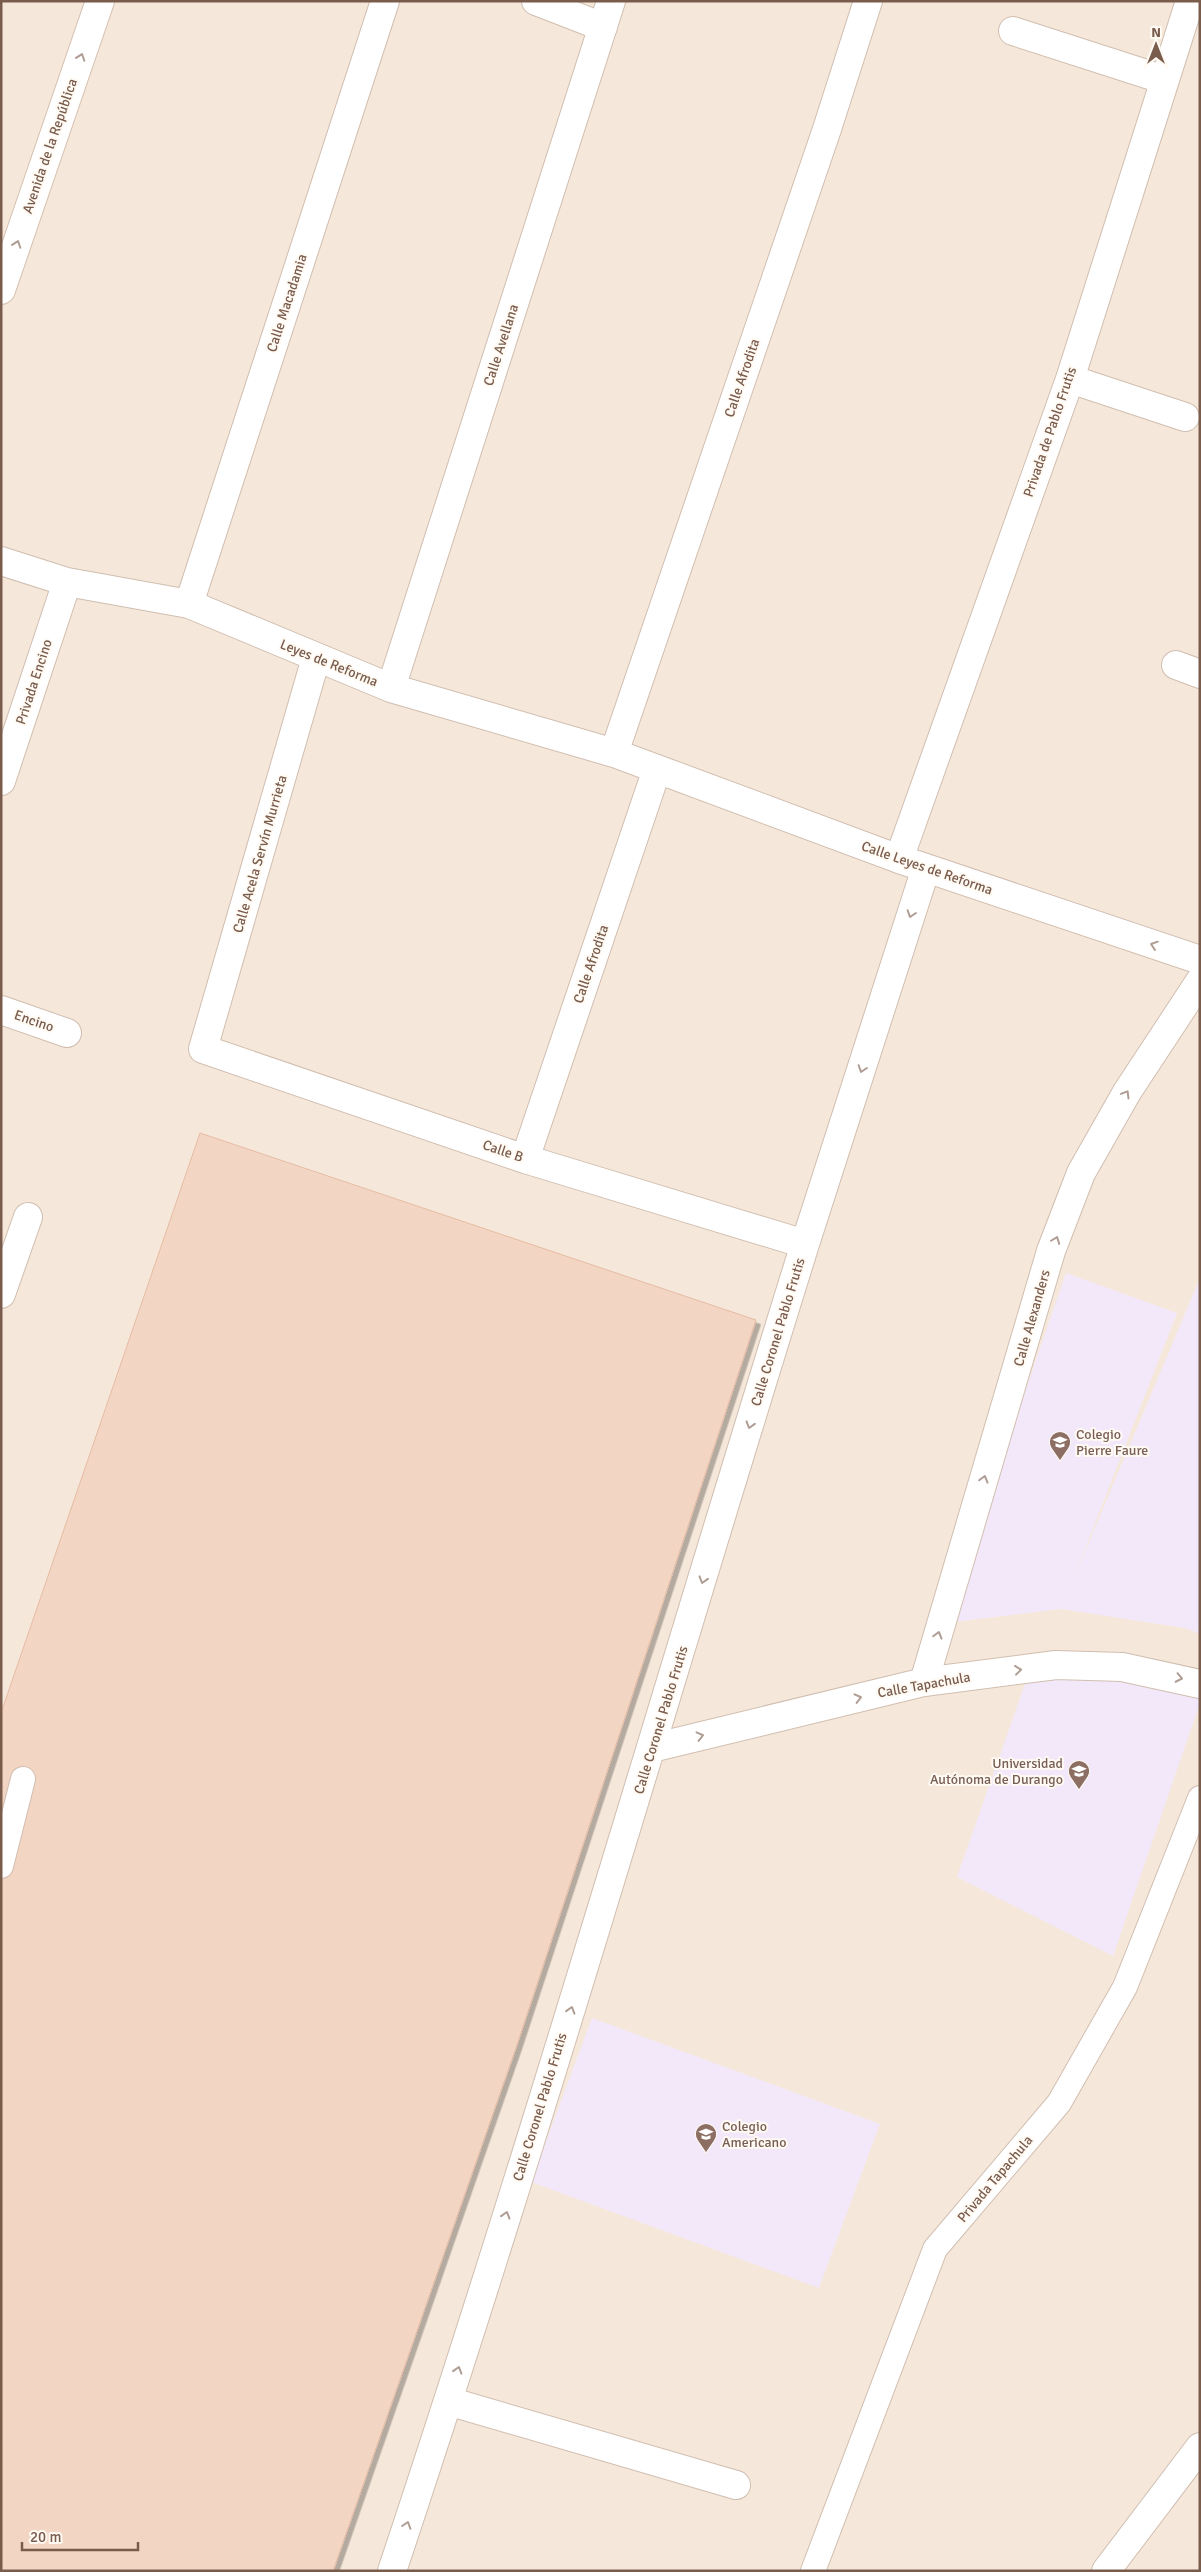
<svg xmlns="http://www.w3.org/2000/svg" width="1201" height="2572" viewBox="0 0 1201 2572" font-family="Signika,sans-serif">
	<defs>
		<filter id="shadow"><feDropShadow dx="4.5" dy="4.5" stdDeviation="0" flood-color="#0004"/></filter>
	</defs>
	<rect width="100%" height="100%" fill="#fdf6ec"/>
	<path fill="#f5e8da" d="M1,1H1200V2571H1Z"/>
	<path fill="#f3e8fa" d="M1066,1273L1177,1313L1073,1580L1200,1278V1634L1185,1628L1061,1609L945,1623Z
		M1090,1674L1200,1692V1703L1113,1956L957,1877L1026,1681Z
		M592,2018L880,2124L819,2288L531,2182Z"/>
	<path fill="#f3d5c3" stroke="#e6bba3" filter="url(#shadow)" d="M200,1133L756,1320L517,2045L333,2571H1V1713Z"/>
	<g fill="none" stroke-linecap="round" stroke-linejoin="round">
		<g stroke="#d1beb0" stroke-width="26">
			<path id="lane" d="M1,1866L23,1779
				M813,2571L935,2249L1059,2103L1125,1987L1200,1798"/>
		</g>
		<g stroke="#d1beb0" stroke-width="30">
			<path id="street" d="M536,1L603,27
				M1013,31L1165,80
				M1070,379L1185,417
				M1,561L67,582L189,604L391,688L614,753L899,859L1200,960
				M189,604L385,1
				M316,658L203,1049L525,1159L805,1244
				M1176,665L1200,674
				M391,688L611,1
				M614,753L827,129L868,1
				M1,781L67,582
				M899,859L1070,379L1190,1
				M1,1010L67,1033
				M525,1159L657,769
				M1,1294L28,1217
				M924,1682L1051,1251L1081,1173L1127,1092L1200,981
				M652,1748L924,1682L1056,1665L1122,1667L1200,1684
				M448,2401L736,2485
				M392,2571C539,2131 667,1686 805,1244C845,1118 886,993 926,868
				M1106,2571L1200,2447"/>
		</g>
		<g stroke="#d6c0b0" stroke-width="30">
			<path id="secondary" d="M1,290L100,1"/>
		</g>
		<use href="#lane" stroke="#fff" stroke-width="24"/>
		<use href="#street" stroke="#fff" stroke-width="28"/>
		<use href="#secondary" stroke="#fff" stroke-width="28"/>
	</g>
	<defs><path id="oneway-chevron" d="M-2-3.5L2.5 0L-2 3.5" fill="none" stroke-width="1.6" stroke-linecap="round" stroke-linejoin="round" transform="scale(1.25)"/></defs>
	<g stroke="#af9d94">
		<use href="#oneway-chevron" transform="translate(81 57) rotate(-71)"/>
		<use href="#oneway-chevron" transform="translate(17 244) rotate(-71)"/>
		<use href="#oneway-chevron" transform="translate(911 914) rotate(108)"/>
		<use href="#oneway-chevron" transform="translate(1154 945) rotate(-161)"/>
		<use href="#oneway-chevron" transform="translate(862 1069) rotate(108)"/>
		<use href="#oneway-chevron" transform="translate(1126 1094) rotate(-59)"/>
		<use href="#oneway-chevron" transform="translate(1056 1240) rotate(-69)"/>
		<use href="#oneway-chevron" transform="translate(750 1425) rotate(107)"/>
		<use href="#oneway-chevron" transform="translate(984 1479) rotate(-74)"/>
		<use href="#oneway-chevron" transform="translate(703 1580) rotate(107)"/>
		<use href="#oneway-chevron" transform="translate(938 1635) rotate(-74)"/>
		<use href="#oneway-chevron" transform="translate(1018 1670) rotate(-7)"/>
		<use href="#oneway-chevron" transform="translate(1179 1678) rotate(12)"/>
		<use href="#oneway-chevron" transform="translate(858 1698) rotate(-14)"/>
		<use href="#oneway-chevron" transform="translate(700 1736) rotate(-14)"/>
		<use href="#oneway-chevron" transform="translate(571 2010) rotate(-73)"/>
		<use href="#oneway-chevron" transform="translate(506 2215) rotate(-73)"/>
		<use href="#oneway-chevron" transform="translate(458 2370) rotate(-73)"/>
		<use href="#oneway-chevron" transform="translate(407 2525) rotate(-72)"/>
	</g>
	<defs>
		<g id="school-pin" transform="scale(1.125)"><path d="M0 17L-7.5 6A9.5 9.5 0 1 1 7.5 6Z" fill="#8d6e63" stroke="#fffaf3"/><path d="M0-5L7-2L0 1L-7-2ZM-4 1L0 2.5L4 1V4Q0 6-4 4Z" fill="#fff"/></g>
		<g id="university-pin" transform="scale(1.125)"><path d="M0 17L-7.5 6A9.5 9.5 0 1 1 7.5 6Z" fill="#8d6e63" stroke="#fffaf3"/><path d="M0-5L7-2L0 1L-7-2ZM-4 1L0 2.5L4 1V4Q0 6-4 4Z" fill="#fff"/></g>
	</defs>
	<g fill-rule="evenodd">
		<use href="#school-pin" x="1060" y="1442"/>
		<use href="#university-pin" x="1079" y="1771"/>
		<use href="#school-pin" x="706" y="2134"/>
	</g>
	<g text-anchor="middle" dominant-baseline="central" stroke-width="4" stroke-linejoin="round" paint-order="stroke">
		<g font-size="14" fill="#7a5c4d" stroke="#fffaf3">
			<text transform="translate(50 146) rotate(-71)">Avenida de la República</text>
			<text transform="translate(287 303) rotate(-72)">Calle Macadamia</text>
			<text transform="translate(501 345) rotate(-72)">Calle Avellana</text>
			<text transform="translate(742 378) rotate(-71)">Calle Afrodita</text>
			<text transform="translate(1050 432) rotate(-71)">Privada de Pablo Frutis</text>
			<text transform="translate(329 663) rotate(22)">Leyes de Reforma</text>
			<text transform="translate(34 682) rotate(-72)">Privada Encino</text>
			<text transform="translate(260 854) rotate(-74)">Calle Acela Servín Murrieta</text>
			<text transform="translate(927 868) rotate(19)">Calle Leyes de Reforma</text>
			<text transform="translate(591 964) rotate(-71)">Calle Afrodita</text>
			<text transform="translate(34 1021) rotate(19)">Encino</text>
			<text transform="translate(503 1151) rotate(19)">Calle B</text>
			<text transform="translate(1032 1318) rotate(-74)">Calle Alexanders</text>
			<text transform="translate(778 1332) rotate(-73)">Calle Coronel Pablo Frutis</text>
			<text transform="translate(924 1685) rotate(-10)">Calle Tapachula</text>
			<text transform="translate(661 1720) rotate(-73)">Calle Coronel Pablo Frutis</text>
			<text transform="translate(540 2107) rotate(-73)">Calle Coronel Pablo Frutis</text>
			<text transform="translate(995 2179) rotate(-50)">Privada Tapachula</text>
		</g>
		<g font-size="14" fill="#785e54" stroke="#fffaf3" text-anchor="start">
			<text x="1076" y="1434">Colegio<tspan x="1076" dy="16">Pierre Faure</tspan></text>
			<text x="1063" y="1763" text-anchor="end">Universidad<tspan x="1063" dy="16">Autónoma de Durango</tspan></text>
			<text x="722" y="2126">Colegio<tspan x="722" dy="16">Americano</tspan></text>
		</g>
	</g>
	<rect width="1201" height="2572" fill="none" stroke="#7a5c4d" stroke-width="5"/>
	<g transform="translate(1156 45)" stroke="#fffaf3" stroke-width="4" paint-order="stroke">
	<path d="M0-4L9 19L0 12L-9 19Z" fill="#7a5c4d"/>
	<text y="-8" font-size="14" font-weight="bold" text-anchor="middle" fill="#7a5c4d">N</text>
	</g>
	<path d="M22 2542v8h116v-8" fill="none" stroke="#7a5c4d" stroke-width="2.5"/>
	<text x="30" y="2542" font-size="15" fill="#7a5c4d" stroke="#fffaf3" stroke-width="4" paint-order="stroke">20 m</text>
</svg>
